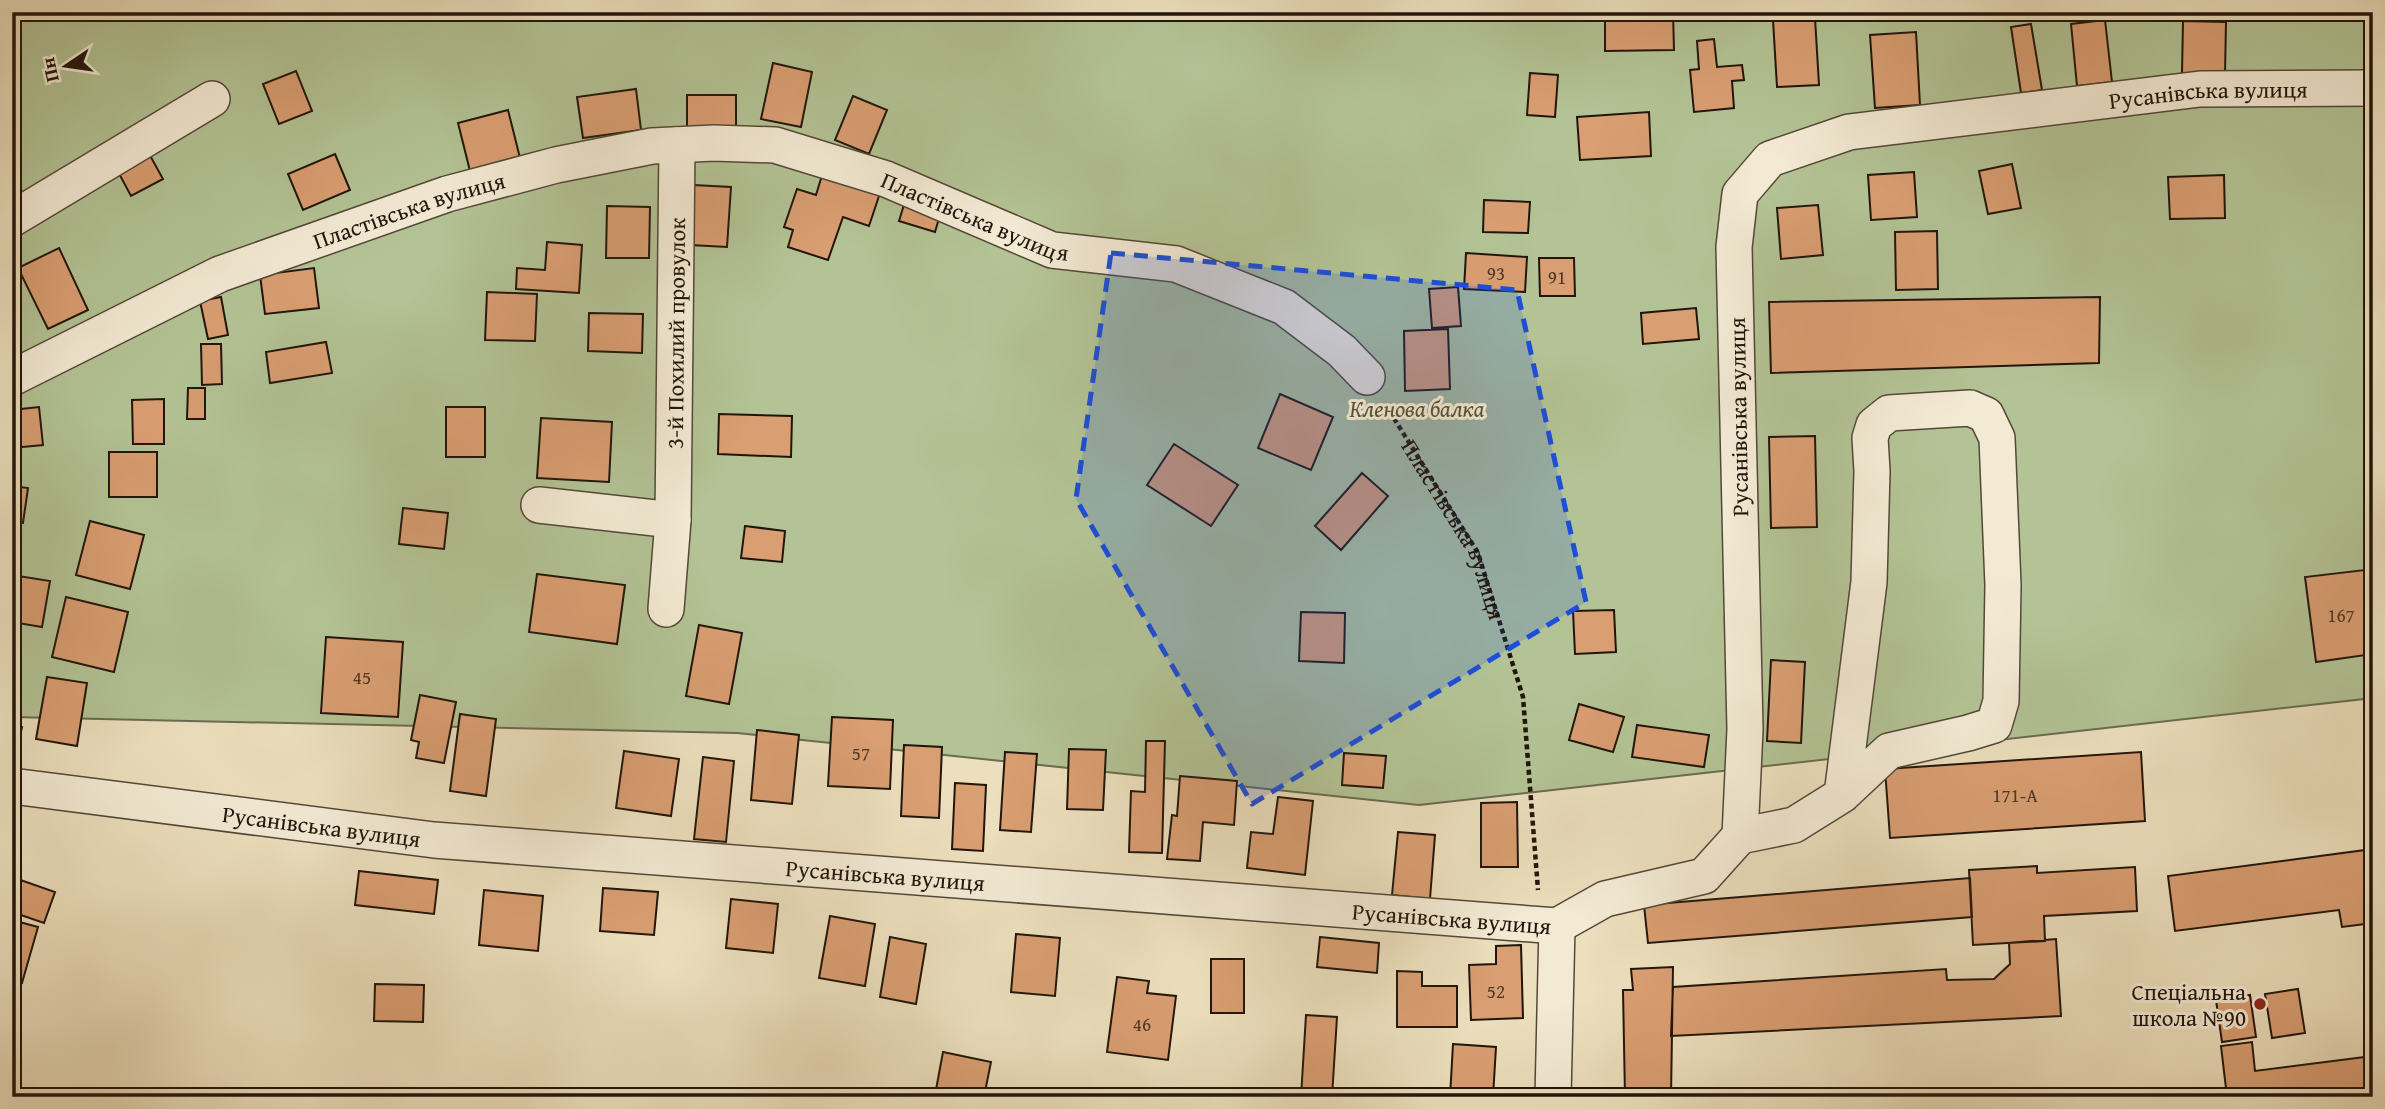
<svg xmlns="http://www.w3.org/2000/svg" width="2385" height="1109" viewBox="0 0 2385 1109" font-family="'Gentium Book Plus',serif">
	<rect width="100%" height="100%" fill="#ecdfbd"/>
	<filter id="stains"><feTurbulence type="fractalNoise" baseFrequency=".00286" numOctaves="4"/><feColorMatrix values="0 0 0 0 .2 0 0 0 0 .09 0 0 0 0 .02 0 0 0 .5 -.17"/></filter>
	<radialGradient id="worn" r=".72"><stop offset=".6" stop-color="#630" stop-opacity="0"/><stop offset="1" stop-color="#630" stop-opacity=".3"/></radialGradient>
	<path fill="#b3c395" stroke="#6a6c50" stroke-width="2" d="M12,12H2373V698L1419,805L737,733L12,717Z"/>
	<path fill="#d99e72" stroke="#21150b" stroke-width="2" d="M1605,12H1673L1674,50L1605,51Z
		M1815,18L1819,85L1777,87L1773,20Z
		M2105,20L2112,82L2077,86L2071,24Z
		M2183,21L2226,22L2225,75L2182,74Z
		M2031,24L2042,90L2021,93L2011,27Z
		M1916,32L1920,105L1875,108L1870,35Z
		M1714,39L1717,67L1742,65L1744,80L1732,81L1734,108L1694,112L1690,70L1699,69L1697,41Z
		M773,63L812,72L801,127L761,119Z
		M296,71L312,111L279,124L263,84Z
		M1530,73L1558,75L1555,117L1527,115Z
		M636,89L641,130L583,138L577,97Z
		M687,95H736V131H687Z
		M853,96L887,110L869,154L835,140Z
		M508,110L521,162L471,175L458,123Z
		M1649,112L1651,156L1580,160L1577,117Z
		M147,150L163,179L131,196L115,166Z
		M335,154L350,190L303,210L288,174Z
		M2012,164L2021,208L1988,214L1979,171Z
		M823,172L882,187L869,226L843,217L828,260L788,247L793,230L784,227L797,189L816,195Z
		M1914,172L1917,217L1871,220L1868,175Z
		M2224,175L2225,218L2170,219L2168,177Z
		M693,185L731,187L727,247L690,245Z
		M906,198L942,208L935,232L899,221Z
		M1484,200L1530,202L1528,233L1483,232Z
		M1818,205L1823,255L1781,259L1777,208Z
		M607,206L650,207L649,258H606Z
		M1937,231L1938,289L1896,290L1895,232Z
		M547,242L582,245L579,293L516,289L517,268L545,270Z
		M59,248L88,310L48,329L18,268Z
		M1466,253L1527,257L1525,292L1464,289Z
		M1539,258H1574L1575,296H1540Z
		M314,268L319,308L265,314L260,275Z
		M1458,287L1461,326L1432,328L1429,289Z
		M487,292L537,294L535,341L485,340Z
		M221,297L228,335L208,339L200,301Z
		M2100,297L2099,363L1771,373L1769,302Z
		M1696,308L1699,339L1643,344L1641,313Z
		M589,313L643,314L642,353L588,351Z
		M1448,329L1450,389L1405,391L1404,331Z
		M326,342L332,373L270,383L266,352Z
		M201,344H221L222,384L202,385Z
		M188,388H205V419H187Z
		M1280,394L1333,417L1311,470L1258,448Z
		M164,399V444H133L132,400Z
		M39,407L43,445L12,448V410Z
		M446,407H485V457H446Z
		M719,414L792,416L791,457L718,454Z
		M541,418L612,422L609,482L537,478Z
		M1815,436L1817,527L1771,528L1769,437Z
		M1174,444L1238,485L1211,526L1147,485Z
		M109,452H157V497H109Z
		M1362,473L1388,496L1341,550L1315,526Z
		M12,486L28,488L23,523L12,522Z
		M403,508L448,513L444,549L399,544Z
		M90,521L144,535L130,589L76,575Z
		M745,526L785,531L782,562L741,558Z
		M2373,569V654L2316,662L2305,577Z
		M537,574L625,585L617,644L529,632Z
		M12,575L50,581L42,627L12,622Z
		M66,597L128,612L114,672L52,657Z
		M1614,610L1616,652L1575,654L1573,611Z
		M1301,612L1345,613L1344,663L1299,661Z
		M699,625L742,633L729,704L686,696Z
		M326,637L403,642L398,717L321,713Z
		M1771,660L1805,662L1801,743L1767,741Z
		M47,677L87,683L77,746L36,739Z
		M420,695L456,702L444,763L416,758L419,742L411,740Z
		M1579,704L1624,717L1613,752L1569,740Z
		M460,714L496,719L486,796L450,791Z
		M832,717L893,720L890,789L828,786Z
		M12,725L22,727L15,761H12Z
		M1637,725L1709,735L1704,767L1632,757Z
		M757,730L799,735L792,804L751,800Z
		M1146,741H1165L1162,853L1129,852L1131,791L1145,792Z
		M904,745L942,747L939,818L901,816Z
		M1069,749L1106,750L1103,810L1067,809Z
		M624,751L679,759L671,816L616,808Z
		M1005,752L1037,754L1031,832L1000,830Z
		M2141,752L2145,821L1890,838L1885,769Z
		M1344,753L1386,756L1383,788L1342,785Z
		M703,757L734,761L726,842L694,839Z
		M1180,776L1237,781L1234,825L1203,822L1200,861L1167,859L1172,815L1177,816Z
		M955,783L986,785L983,851L952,849Z
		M1278,797L1313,801L1305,875L1247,868L1251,832L1273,834Z
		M1517,802L1518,867H1481V803Z
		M1398,832L1435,835L1430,899L1392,895Z
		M2373,849V923L2342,927L2339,910L2175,931L2168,876Z
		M2037,866V873L2135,867L2137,911L2044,916L2045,941L1973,945L1969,870Z
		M359,871L438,880L434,914L355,905Z
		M12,877L55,892L44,923L12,912Z
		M1970,878L1972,917L1648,943L1644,905Z
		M603,888L658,892L654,935L600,931Z
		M484,890L543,896L538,951L479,945Z
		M731,899L778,904L773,953L726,948Z
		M830,916L875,924L865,986L819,978Z
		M12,920L38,927L22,983L12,980Z
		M1016,934L1060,938L1055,996L1011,992Z
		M890,937L926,944L916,1004L880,997Z
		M1320,937L1379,943L1377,973L1317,967Z
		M2056,939L2061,1016L1671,1036L1673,987L1946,969L1947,980L1994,979L2010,964L2009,943Z
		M1521,945L1523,1018L1471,1020L1469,965L1496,964V946Z
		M1211,959H1244V1013H1211Z
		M1673,967L1671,1097H1625L1623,990H1633L1631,969Z
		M1397,971L1422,972V986H1457V1027H1397Z
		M1117,977L1149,981L1147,993L1176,996L1168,1060L1107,1052Z
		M375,984L424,985L423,1022L374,1021Z
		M2298,989L2305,1033L2272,1038L2265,994Z
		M2250,995L2256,1037L2222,1042L2216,1000Z
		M1306,1015L1337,1017L1332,1097H1301Z
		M2252,1042L2255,1071L2373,1056V1097H2227L2221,1046Z
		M1453,1044L1496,1047L1493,1097H1450Z
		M943,1052L991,1062L984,1097L935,1095Z"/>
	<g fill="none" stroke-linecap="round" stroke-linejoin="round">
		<g stroke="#544838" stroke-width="38">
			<g id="minor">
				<path d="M12,219L212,99"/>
				<path id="s2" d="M12,378L220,274L447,194L556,165L652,146L714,143L775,145L886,179L1052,250L1176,264L1284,307L1342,351L1367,377"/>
				<path d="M539,505L673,520"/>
				<path id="s3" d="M666,609L673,520L677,145"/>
				<path id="s4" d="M12,786L434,840L1557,926L1605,899L1704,876L1740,836L1745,729L1734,247L1740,194L1770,159L1849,132L2200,89L2373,88"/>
				<path d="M1740,836L1794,825L1842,795L1869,582L1872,471L1870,438L1874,425L1889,413L1970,408L1986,415L1997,438L2003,585L2001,701L1994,725L1968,733L1889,751L1842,795"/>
				<path d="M1553,1097L1557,926"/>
			</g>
		</g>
		<path stroke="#21150b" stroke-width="4.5" stroke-dasharray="5 3.5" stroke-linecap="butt" id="s1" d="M1385,404L1478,553L1523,697L1538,890"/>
		<use href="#minor" stroke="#f3ead4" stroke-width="35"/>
	</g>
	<path fill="#1d4ed8" fill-opacity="0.2" stroke="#1d4ed8" stroke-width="5" stroke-dasharray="14 9" stroke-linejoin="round" d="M1111,253L1517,290L1586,602L1252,804L1076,499Z"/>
	<circle fill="#8f2418" stroke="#f3ead4" stroke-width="2.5" cx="2260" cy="1004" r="7"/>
	<g text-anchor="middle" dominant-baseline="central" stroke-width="6" stroke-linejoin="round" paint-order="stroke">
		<g font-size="19" fill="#4f3725">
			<text x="1496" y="273">93</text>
			<text x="1557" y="277">91</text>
			<text x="2341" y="615">167</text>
			<text x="362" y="677">45</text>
			<text x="861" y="753">57</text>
			<text x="2015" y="795">171-А</text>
			<text x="1496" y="991">52</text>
			<text x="1142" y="1024">46</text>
		</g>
		<g font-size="23" fill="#21150b" stroke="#f3ead4">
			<text stroke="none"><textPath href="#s4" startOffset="2896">Русанівська вулиця</textPath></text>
			<text stroke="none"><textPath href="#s2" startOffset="432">Пластівська вулиця</textPath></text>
			<text stroke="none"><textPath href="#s2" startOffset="1020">Пластівська вулиця</textPath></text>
			<text stroke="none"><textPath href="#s3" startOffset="276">3-й Похилий провулок</textPath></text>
			<text transform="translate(1738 417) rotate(-91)">Русанівська вулиця</text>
			<text stroke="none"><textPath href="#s1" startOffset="144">Пластівська вулиця</textPath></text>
			<text stroke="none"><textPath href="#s4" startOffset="312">Русанівська вулиця</textPath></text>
			<text stroke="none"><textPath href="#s4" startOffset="878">Русанівська вулиця</textPath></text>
			<text stroke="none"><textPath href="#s4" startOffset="1446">Русанівська вулиця</textPath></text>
		</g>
		<g font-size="23" font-style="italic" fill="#54523b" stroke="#f3ead4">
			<text x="1417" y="408">Кленова балка</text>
		</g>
		<g font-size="23" fill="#21150b" stroke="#f3ead4" text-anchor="end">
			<text x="2246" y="991">Спеціальна<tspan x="2246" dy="26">школа №90</tspan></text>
		</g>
	</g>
	<rect width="2385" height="1109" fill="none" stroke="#ecdfbd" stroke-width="42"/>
	<rect x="14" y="14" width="2357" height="1081" fill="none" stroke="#21150b" stroke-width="3.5"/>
	<rect x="21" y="21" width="2343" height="1067" fill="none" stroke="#21150b" stroke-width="2"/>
	<g transform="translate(66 66) rotate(257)" stroke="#f3ead4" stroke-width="5" paint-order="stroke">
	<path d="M0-5L12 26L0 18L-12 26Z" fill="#21150b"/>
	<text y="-10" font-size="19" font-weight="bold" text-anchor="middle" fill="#21150b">Пн</text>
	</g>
	<rect width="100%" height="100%" filter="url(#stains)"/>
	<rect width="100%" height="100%" fill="url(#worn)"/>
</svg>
